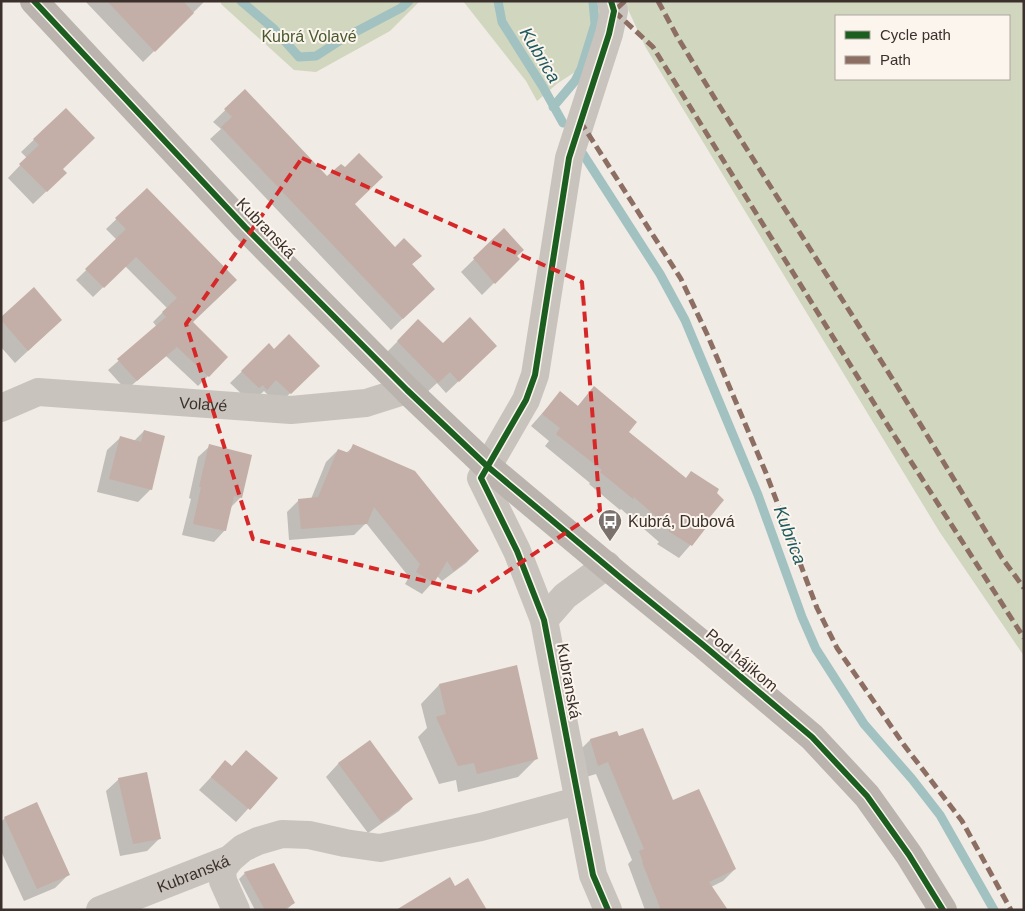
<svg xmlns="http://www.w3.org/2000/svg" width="1025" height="911" viewBox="0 0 1025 911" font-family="Helvetica,sans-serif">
	<rect width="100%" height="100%" fill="#f0ebe5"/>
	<path fill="#d1d6bf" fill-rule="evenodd" d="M221,1H420L390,31L316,72L294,70L221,4Z
		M463,1H598L603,17L592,61L558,83L537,101L526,81Z
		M624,1H1024V656L939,531L646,48ZM836,16H1009V79H836Z"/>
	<path fill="#0003" d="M85,1H205L143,62Z
		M245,91L327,178L345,169L353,205L395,249L421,256L411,265L422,300L391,330L210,139L221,129L213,122Z
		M66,109L61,169L52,186L33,204L8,178L27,158L21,152Z
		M147,190L191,322L227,357L198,386L166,356L126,390L108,370L157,327L153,322L167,308L125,266L93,297L76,280L117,240L106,229Z
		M504,230L518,259L482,295L461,272Z
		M1,318L47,333L15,363L1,347Z
		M418,321L443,345L483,358L446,393L437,383L425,394L385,354Z
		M269,345L274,351L318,366L278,405L264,391L254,400L247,399L230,383Z
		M595,388L627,432L708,525L679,558L657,544L659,542L621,509L620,510L589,484L590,483L545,446L549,441L531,426L560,393L577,407Z
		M144,431L151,489L138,502L97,492L107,450L120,438L134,441Z
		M210,446L241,497L230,508L225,530L214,542L182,535L191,499L189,498L198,457Z
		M354,446L478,551L466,563L442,581L437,576L433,582L422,594L405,584L409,577L366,523L354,535L289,540L287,512L299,500L311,499L326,462L338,450L346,453Z
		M516,667L537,758L518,777L458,792L456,780L439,784L418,737L427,728L421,704L439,685Z
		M616,732L618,738L673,802L735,869L723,881L711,887L727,910H645L628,864L632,860L596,774L586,777L578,752L590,740Z
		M370,742L411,798L399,811L368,833L326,777L338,764Z
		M246,751L276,778L236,822L199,790L225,762L231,767Z
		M119,779L160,838L147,851L120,856L106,791Z
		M5,818L68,875L55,888L24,901L1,851V822Z
		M245,873L294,903L286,910H255L239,879Z"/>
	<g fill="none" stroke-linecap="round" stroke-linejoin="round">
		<path stroke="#a1c2c1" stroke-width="9" d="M241,1L274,29L299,57L316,56L344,38L401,8L409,1
			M498,1L502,22L543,87L563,123
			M553,107L575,81L581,69L595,24L593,1
			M583,154L660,274L685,320L758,495L802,617L816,649L864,724L912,779L940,815L994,910"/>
	</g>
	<path fill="#c3afa7" d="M107,1H183L194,13L155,52Z
		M245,89L327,176L341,164L345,167L359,153L383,177L355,204L395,247L404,238L422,256L412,264L435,289L403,319L221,127L232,117L224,109Z
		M66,108L95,138L63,169L67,173L47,192L19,164L39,145L33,139Z
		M147,188L237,280L193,322L228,357L209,377L177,347L137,381L117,359L166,317L162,312L177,298L136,257L104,288L85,269L126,229L115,218Z
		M504,228L524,250L517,256L520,259L495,284L473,258Z
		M34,287L62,320L28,351L1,320V317Z
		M470,317L497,346L459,382L450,372L438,383L397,341L418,319L443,343Z
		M289,334L320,366L291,394L276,380L267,390L263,385L259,388L241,371L269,343L274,349Z
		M594,386L637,422L629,432L686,478L691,471L719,489L717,493L724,500L706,522L709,524L692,546L668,531L670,529L634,497L633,499L621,489L600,472L602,470L556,434L560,428L542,414L560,391L578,406Z
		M144,430L165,436L152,490L109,479L120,436L141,442Z
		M209,444L252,455L242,498L234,496L226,531L193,524L201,487H199Z
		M353,444L415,471L479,551L454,571L447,561L434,583L416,572L420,564L374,507L367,524L301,529L298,499L318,497L338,449L349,453Z
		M517,665L538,759L477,774L474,763L458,766L436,717L446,714L439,684Z
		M643,728L673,800L699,789L736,869L709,882L728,910H661L642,862H643L639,851L644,849L608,762L598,766L590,739L617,731L619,736Z
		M370,740L413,799L381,822L338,763Z
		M246,750L278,778L250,810L211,777L225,760L232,766Z
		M147,772L161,839L133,844L118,778Z
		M37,802L70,875L37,889L4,817Z
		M274,863L295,903L282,910H265L244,872Z
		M450,877L455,886L468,878L487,910H396Z"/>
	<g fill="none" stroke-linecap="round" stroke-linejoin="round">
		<g stroke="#c9c3be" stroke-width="28">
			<path id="s1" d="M1,408L38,392L291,410L366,403L407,390"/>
			<path d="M544,620L565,596L607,565"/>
			<path d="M230,859L222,870L223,881L236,910"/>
			<path id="s2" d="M100,910L230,859L243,848L258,841L282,834L309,835L345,843L380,848L481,827L577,801"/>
			<path d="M608,910L593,875L544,620L517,551L481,478L526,400L535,375L569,158L609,34L614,11L611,1"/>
		</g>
		<path stroke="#bab3ae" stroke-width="28" d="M34,1L245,227L407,390L487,466L621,578L702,644L812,737L867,796L909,855L943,910"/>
		<path stroke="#8d6e63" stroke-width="5" stroke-dasharray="10 5" stroke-linecap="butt" d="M625,1L614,11L653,47L885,421L1024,638
			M658,1L678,38L717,102L897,386L1002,558L1024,588
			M580,121L681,279L707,334L766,473L817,608L837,648L904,745L962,821L1011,910"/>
		<g stroke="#fbf5ee" stroke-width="9">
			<path id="cycleway" d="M34,1L245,227L407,390L487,466L621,578L702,644L812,737L867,796L909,855L943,910
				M608,910L593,875L544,620L517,551L481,478L526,400L535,375L569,158L609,34L614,11L611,1"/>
		</g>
		<use href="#cycleway" stroke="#1b5e20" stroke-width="6"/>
	</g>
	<path fill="none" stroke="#d62828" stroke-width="4" stroke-dasharray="10 6" stroke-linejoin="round" d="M302,158L582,282L600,510L475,593L253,539L186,324Z"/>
	<defs>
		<g id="bus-pin" transform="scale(1.25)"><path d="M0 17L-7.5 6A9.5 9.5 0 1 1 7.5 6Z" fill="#7a716c" stroke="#fbf5ee"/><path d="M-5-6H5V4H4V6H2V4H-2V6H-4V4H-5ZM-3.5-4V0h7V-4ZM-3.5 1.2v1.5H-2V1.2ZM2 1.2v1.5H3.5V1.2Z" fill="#fff"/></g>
	</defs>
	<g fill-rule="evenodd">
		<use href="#bus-pin" x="610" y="521"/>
	</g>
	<g text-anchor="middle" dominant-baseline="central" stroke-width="4" stroke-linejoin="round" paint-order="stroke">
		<g font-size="16" fill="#4a5a2e" stroke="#fbf5ee">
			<text x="309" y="36">Kubrá Volavé</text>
		</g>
		<g font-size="16" fill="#3b302b" stroke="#fbf5ee">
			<text transform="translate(266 228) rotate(46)">Kubranská</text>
			<text stroke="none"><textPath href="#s1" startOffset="206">Volavé</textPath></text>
			<text transform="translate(742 660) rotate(40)">Pod hájikom</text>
			<text transform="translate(569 681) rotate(80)">Kubranská</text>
			<text stroke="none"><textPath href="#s2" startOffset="100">Kubranská</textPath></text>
		</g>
		<g font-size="16" fill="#3b302b" stroke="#fbf5ee" text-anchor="start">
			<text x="628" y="521">Kubrá, Dubová</text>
		</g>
		<g font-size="18" font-style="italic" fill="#1f5a5e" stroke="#fbf5ee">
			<text transform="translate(540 55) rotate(59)">Kubrica</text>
			<text transform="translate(790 535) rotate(69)">Kubrica</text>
		</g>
	</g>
	<rect width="1025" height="911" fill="none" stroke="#3b302b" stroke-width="5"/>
	<rect x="835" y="15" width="175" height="65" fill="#fbf5ee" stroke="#aea6a0"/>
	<rect x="845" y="31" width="25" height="8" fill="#1b5e20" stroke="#aea6a0"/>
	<text x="880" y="40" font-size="15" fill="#3b302b">Cycle path</text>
	<rect x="845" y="56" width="25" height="8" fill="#8d6e63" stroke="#aea6a0"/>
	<text x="880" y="65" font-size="15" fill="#3b302b">Path</text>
</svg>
